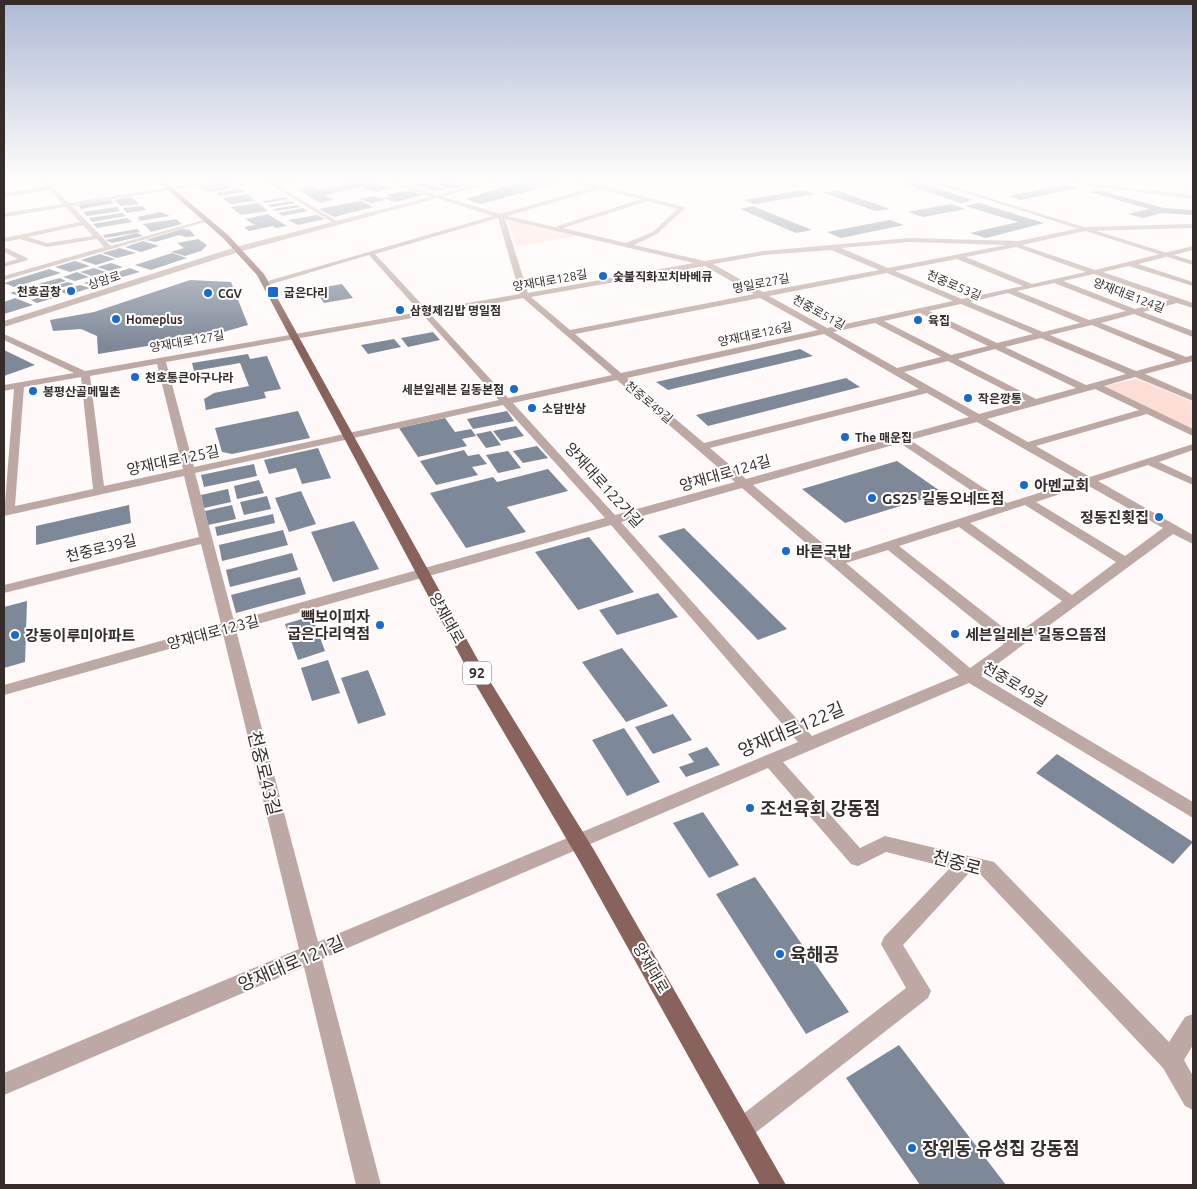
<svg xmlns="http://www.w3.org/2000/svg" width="1197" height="1189" viewBox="0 0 1197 1189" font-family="Ubuntu,'Noto Sans KR',sans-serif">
	<rect width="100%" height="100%" fill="#fffaf9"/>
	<path fill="#fdded7" d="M1070,180H1193V192Z
		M507,219L577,236L517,246Z
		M1137,379L1193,402V430L1103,386Z"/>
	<path fill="#7d8898" d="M286,180H308V181L279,185L273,182Z
		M348,180H366L393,188L377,192L361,187L325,195L334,200L320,203L299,190L312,187L319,190L330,188L350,183L342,181Z
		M527,180H562L567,181L538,188L517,182Z
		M910,180L973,200L961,203L898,182Z
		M446,181L463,186L452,189L434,183Z
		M227,182L230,184L204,189L200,186Z
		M424,183L440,188L449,189L434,191L415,185Z
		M516,183L537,189L481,204L465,199Z
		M1065,185L1078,188L1021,200L1008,196Z
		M225,186L232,188L211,192L202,190Z
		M240,189L244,192L219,196L216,193Z
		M804,190L815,194L755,204L744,200Z
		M836,190L890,209L876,211L823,193Z
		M1099,190L1164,208L1193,210V215L1162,213L1143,218L1128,214L1149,209L1090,192Z
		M412,191L423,195L395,202L383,198L391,197L386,195L400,192Z
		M248,194L255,201L230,204L223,198Z
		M374,196L385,200L371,203L360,199Z
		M132,197L139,204L121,206L114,200Z
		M286,197L289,199L265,203L262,201Z
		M110,200L114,203L81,209L78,205Z
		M292,201L295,203L271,207L268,205Z
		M361,201L373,207L334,217L319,209Z
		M258,203L268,211L241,215L231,207Z
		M979,203L1044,223L986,238L970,233L1018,222L965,206Z
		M951,204L966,209L923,217L908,212Z
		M298,205L301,207L276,211L273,209Z
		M143,206L146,210L127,213L123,208Z
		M753,206L812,230L796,233L740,209Z
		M117,207L120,211L87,216L83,212Z
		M303,208L308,211L283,216L278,213Z
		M161,212L170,216L140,221L137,217Z
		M122,213L126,216L92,222L89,218Z
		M268,214L287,226L276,228L272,226L249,231L244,227L255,225L245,219Z
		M317,215L325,219L298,225L288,220Z
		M127,218L132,222L97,228L93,224Z
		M176,219L182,224L151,232L143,224Z
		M890,220L904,225L841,238L827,232Z
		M137,229L140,232L105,238L103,235Z
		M182,229L190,230L195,236L186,237L179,235L155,242L146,240Z
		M137,233L143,236L112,243L106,240Z
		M198,239L207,245L201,251L185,256L171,252L184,248L177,243Z
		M143,241L159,246L141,252L125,247Z
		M120,248L136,253L117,258L102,253Z
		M172,253L187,258L151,270L135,265Z
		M100,254L115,259L96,265L81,260Z
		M75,261L90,266L70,272L55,267Z
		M111,263L123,267L109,271L97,267Z
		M94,268L106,272L92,276L80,272Z
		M130,268L140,272L122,277L113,274Z
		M49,269L61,273L14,287L4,283Z
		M77,272L89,277L75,281L63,277Z
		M104,277L114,280L94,287L84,283Z
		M60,278L66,281L44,287L38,284Z
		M190,280L231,282L248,325L209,336L98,354L97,336L81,329L53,331L50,320L94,312Z
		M68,282L74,284L52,290L46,288Z
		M342,284L353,298L324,303L314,289Z
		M80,285L90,288L69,295L59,291Z
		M33,286L39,289L16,295L10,293Z
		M42,289L48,292L25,299L19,296Z
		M53,293L60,296L37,303L31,300Z
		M15,298L33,305L4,314V302Z
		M433,332L440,340L408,347L401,338Z
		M394,339L401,347L368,354L361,345Z
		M800,349L813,356L668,390L656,382Z
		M4,350L35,365L4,376Z
		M248,354L250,359L267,356L281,389L264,392L266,398L206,410L204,399L214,393L249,386L240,363L194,371L192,363Z
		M846,378L860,387L708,426L696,415Z
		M298,411L310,438L232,454L222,452L215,428Z
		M507,411L514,421L473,429L467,419Z
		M445,418L455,432L471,429L476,436L462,439L467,446L418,457L399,428Z
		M516,426L524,436L501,441L493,431Z
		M491,431L501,445L486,448L476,434Z
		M537,446L548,458L523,463L513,451Z
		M318,448L331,478L302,484L296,468L269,474L264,460Z
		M464,450L468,456L479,454L487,464L472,467L478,475L436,485L420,461Z
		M508,451L521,468L498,473L486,455Z
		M897,461L943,493L845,523L802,489Z
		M254,464L257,476L204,487L201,475Z
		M548,469L568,491L507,507L526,532L466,548L430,493L493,477L497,482Z
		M259,480L264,493L237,499L234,486Z
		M228,489L231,502L204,508L201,495Z
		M301,491L316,524L289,532L275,498Z
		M267,496L271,509L244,515L240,502Z
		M129,505L131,523L36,545V526Z
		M232,505L236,519L208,525L205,511Z
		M273,514L275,523L217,536L215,527Z
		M354,521L379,569L333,582L311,532Z
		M684,528L787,629L758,640L658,536Z
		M283,530L288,545L222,561L219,545Z
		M589,537L634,592L578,610L535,552Z
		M292,553L298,570L230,587L226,570Z
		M300,577L306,594L236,613L231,595Z
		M658,593L678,617L617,635L599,610Z
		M27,601L25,662L4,668V607Z
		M312,616L325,651L298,660L285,624Z
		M622,648L668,706L626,722L582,662Z
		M328,660L340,693L312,701L301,668Z
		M368,670L386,715L358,724L341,678Z
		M673,714L692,740L653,754L635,727Z
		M624,728L660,782L627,796L592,740Z
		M707,747L720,765L686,777L679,767L694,762L688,754Z
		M1057,754L1193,842L1173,864L1036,773Z
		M703,812L739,865L709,878L673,823Z
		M755,877L849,1012L806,1034L716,894Z
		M899,1045L1006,1185H920L846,1078Z"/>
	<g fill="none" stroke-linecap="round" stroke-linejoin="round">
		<path fill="#bea8a3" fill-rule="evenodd" d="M40,180H46L69,203L219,180H230L72,206L111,246L207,219L212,220L4,280V276L104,247L97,239L47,247L20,239L4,242V238L80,222L66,207L4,217V213L63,204L49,190L4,197V193L46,187ZM83,225L93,236L47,243L28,237Z
			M263,180H269L340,223L335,224Z
			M380,180H388L500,214L593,187L570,180H578L684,207V209L657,234L634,245L705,261L764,251L909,238L1019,241L1085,227L1193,224V228L1085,231L1022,245L1095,270L1193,246V250L1138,264L1193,282V286L1129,266L1103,272L1193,303V308L1177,303L1143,312L1193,331V337L1134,314L1101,323L1186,357L1193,355V361L1145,374L1193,395V401L1135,377L1104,386L1193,429V436L1147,414L1036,446L1090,477L1193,444V450L1159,462L1193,478V485L1148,465L1098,481L1193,535V544L1173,534L981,676L1193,802V818L969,683L783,762L860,848L885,836L994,862L1169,1042L1185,1017L1193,1014V1045L1184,1060L1193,1076V1110L1185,1106L1163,1068L981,875L970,872L903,945L931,991L928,998L750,1137L742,1141L734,1137L730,1129L734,1121L906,988L881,944L884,937L950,868L886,852L858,866L851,864L768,768L322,959L381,1185H356L304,967L4,1095V1073L299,949L223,634L4,695V685L221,624L201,544L4,593V585L199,537L184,476L4,516L14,389L4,391V385L74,373L4,340V334L85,371L420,312L369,255L268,285L261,283L493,216ZM600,189L641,199L555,227L507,216ZM648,201L677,209L653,232L626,243L563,228ZM498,218L520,294L427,310L375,254ZM505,219L694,263L528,293ZM909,242L1006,245L888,268L841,248ZM1016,247L1086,272L1032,284L966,257ZM831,250L879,270L763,292L713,264L764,255ZM957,259L1023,286L962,299L895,271ZM705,266L754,294L570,330L531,297ZM887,273L953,301L827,328L769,296ZM1094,274L1169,300L1135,309L1063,281ZM1054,283L1126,311L1089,320L1017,291ZM1008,293L1080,323L1043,332L970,302ZM523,298L612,375L508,398L431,315ZM760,298L818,330L621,373L575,334ZM961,304L1033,334L997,343L929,311ZM920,313L988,346L951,355L884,321ZM424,316L499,400L194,467L166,362ZM875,323L941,357L897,368L833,332ZM1092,325L1176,360L1136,371L1050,335ZM824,334L919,389L704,443L627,378ZM1041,338L1126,374L1086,385L1005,347ZM995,349L1076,388L1036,399L958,359ZM948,361L1026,401L979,414L904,372ZM157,364L183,469L104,486L90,376ZM81,377L93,489L15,506L24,387ZM617,380L735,482L615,515L513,403ZM1095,389L1139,410L1028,442L987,419ZM927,393L969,417L746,479L710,448ZM503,405L605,518L234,621L195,473ZM977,422L1079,480L1007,503L910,440ZM900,443L996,507L839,557L753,485ZM1087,485L1163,528L1125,556L1036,502ZM742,488L959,675L812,736L621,522ZM1025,505L1116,562L1072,595L970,523ZM611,525L798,742L318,942L236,630ZM959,527L1062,601L1014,636L899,546ZM888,550L1004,644L970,668L846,563Z
			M1046,180H1060L1193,195V199Z
			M4,247L27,258L28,260L4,267V263L18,259L4,252Z"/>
		<path fill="#bea8a3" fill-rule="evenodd" d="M496,180H504L242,251L4,327V321L236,247Z
			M924,180H932L1193,261V265Z"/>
		<path fill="#89635b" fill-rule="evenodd" d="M157,180H163L228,235L264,274L488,678L594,850L786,1185H760L580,862L473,680L257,275L223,238Z"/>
	</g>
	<linearGradient id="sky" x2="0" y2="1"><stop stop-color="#adb9d4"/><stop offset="0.52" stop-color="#fffdfc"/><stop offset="1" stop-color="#fffdfc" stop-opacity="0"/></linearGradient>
	<rect width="1197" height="346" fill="url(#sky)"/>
	<g fill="#1969d3" stroke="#fff" stroke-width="2">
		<circle cx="603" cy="276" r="5"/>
		<circle cx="71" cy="291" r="5"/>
		<rect x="267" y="286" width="12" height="12" rx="2.5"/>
		<circle cx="208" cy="293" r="5"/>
		<circle cx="400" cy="310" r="5"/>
		<circle cx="116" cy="319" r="5"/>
		<circle cx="918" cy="320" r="5"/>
		<circle cx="135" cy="377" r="5"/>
		<circle cx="514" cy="389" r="5"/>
		<circle cx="33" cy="391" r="5"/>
		<circle cx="968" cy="398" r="5"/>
		<circle cx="532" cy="408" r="5"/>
		<circle cx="845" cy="437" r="5"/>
		<circle cx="1024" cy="485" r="5"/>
		<circle cx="872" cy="498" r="5"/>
		<circle cx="1159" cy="517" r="5"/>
		<circle cx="786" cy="551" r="5"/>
		<circle cx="380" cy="625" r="5"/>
		<circle cx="955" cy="634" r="5"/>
		<circle cx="15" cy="635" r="5"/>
		<circle cx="750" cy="808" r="5"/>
		<circle cx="780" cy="954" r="5"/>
		<circle cx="912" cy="1148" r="5"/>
	</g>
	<g text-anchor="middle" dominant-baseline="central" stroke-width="4" stroke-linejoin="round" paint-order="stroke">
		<g font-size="12" font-weight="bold" fill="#362d2b" stroke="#fff" text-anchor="start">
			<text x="613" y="276">숯불직화꼬치바베큐</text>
			<text x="61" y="291" text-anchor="end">천호곱창</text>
			<text x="284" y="292">굽은다리</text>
			<text x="218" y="293">CGV</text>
			<text x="410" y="310">삼형제김밥 명일점</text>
			<text x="126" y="319">Homeplus</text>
			<text x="928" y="320">육집</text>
			<text x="145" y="377">천호통큰아구나라</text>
			<text x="504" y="389" text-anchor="end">세븐일레븐 길동본점</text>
			<text x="43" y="391">봉평산골메밀촌</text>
			<text x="978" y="398">작은깡통</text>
			<text x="542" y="408">소담반상</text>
			<text x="855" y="437">The 매운집</text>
		</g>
		<g font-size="12" fill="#362d2b" stroke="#fff">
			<text transform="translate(104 280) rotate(-18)">상암로</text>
			<text transform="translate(550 280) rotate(-10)">양재대로128길</text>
			<text transform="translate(761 283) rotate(-11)">명일로27길</text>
			<text transform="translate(954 285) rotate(23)">천중로53길</text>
			<text transform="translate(1129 295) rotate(21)">양재대로124길</text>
			<text transform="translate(819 312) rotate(29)">천중로51길</text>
			<text transform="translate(755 334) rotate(-12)">양재대로126길</text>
			<text transform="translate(187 341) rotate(-10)">양재대로127길</text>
			<text transform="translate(649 402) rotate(40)">천중로49길</text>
		</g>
		<rect fill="#fff" stroke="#726c6b" stroke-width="1" x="463" y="661.5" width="28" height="23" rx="4"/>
		<g font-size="14" font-weight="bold" fill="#362d2b">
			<text x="477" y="673">92</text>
		</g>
		<g font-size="15" fill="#362d2b" stroke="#fff">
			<text transform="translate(173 460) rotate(-12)">양재대로125길</text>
			<text transform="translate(725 473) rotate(-16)">양재대로124길</text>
			<text transform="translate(604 485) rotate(48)">양재대로122가길</text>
			<text transform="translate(101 548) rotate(-14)">천중로39길</text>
			<text transform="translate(447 618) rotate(61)">양재대로</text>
			<text transform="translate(213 632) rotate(-15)">양재대로123길</text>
			<text transform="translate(1015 684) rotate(31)">천중로49길</text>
			<text transform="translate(651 968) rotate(60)">양재대로</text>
		</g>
		<g font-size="15" font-weight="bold" fill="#362d2b" stroke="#fff" text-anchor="start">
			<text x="1034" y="485">아멘교회</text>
			<text x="882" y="498">GS25 길동오네뜨점</text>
			<text x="1149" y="517" text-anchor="end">정동진횟집</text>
			<text x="796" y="551">바른국밥</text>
			<text x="370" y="616" text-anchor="end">빽보이피자<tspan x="370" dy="17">굽은다리역점</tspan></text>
			<text x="965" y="634">세븐일레븐 길동으뜸점</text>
			<text x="25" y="635">강동이루미아파트</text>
		</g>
		<g font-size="18" fill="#362d2b" stroke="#fff">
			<text transform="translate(791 729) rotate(-23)">양재대로122길</text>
			<text transform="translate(265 773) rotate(76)">천중로43길</text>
			<text transform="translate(957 862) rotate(15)">천중로</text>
			<text transform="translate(291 963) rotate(-23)">양재대로121길</text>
		</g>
		<g font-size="18" font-weight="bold" fill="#362d2b" stroke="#fff" text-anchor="start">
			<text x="760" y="808">조선육회 강동점</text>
			<text x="790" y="954">육해공</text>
			<text x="922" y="1148">장위동 유성집 강동점</text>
		</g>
	</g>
	<rect width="1197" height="1189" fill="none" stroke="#362d2b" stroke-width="10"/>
</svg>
